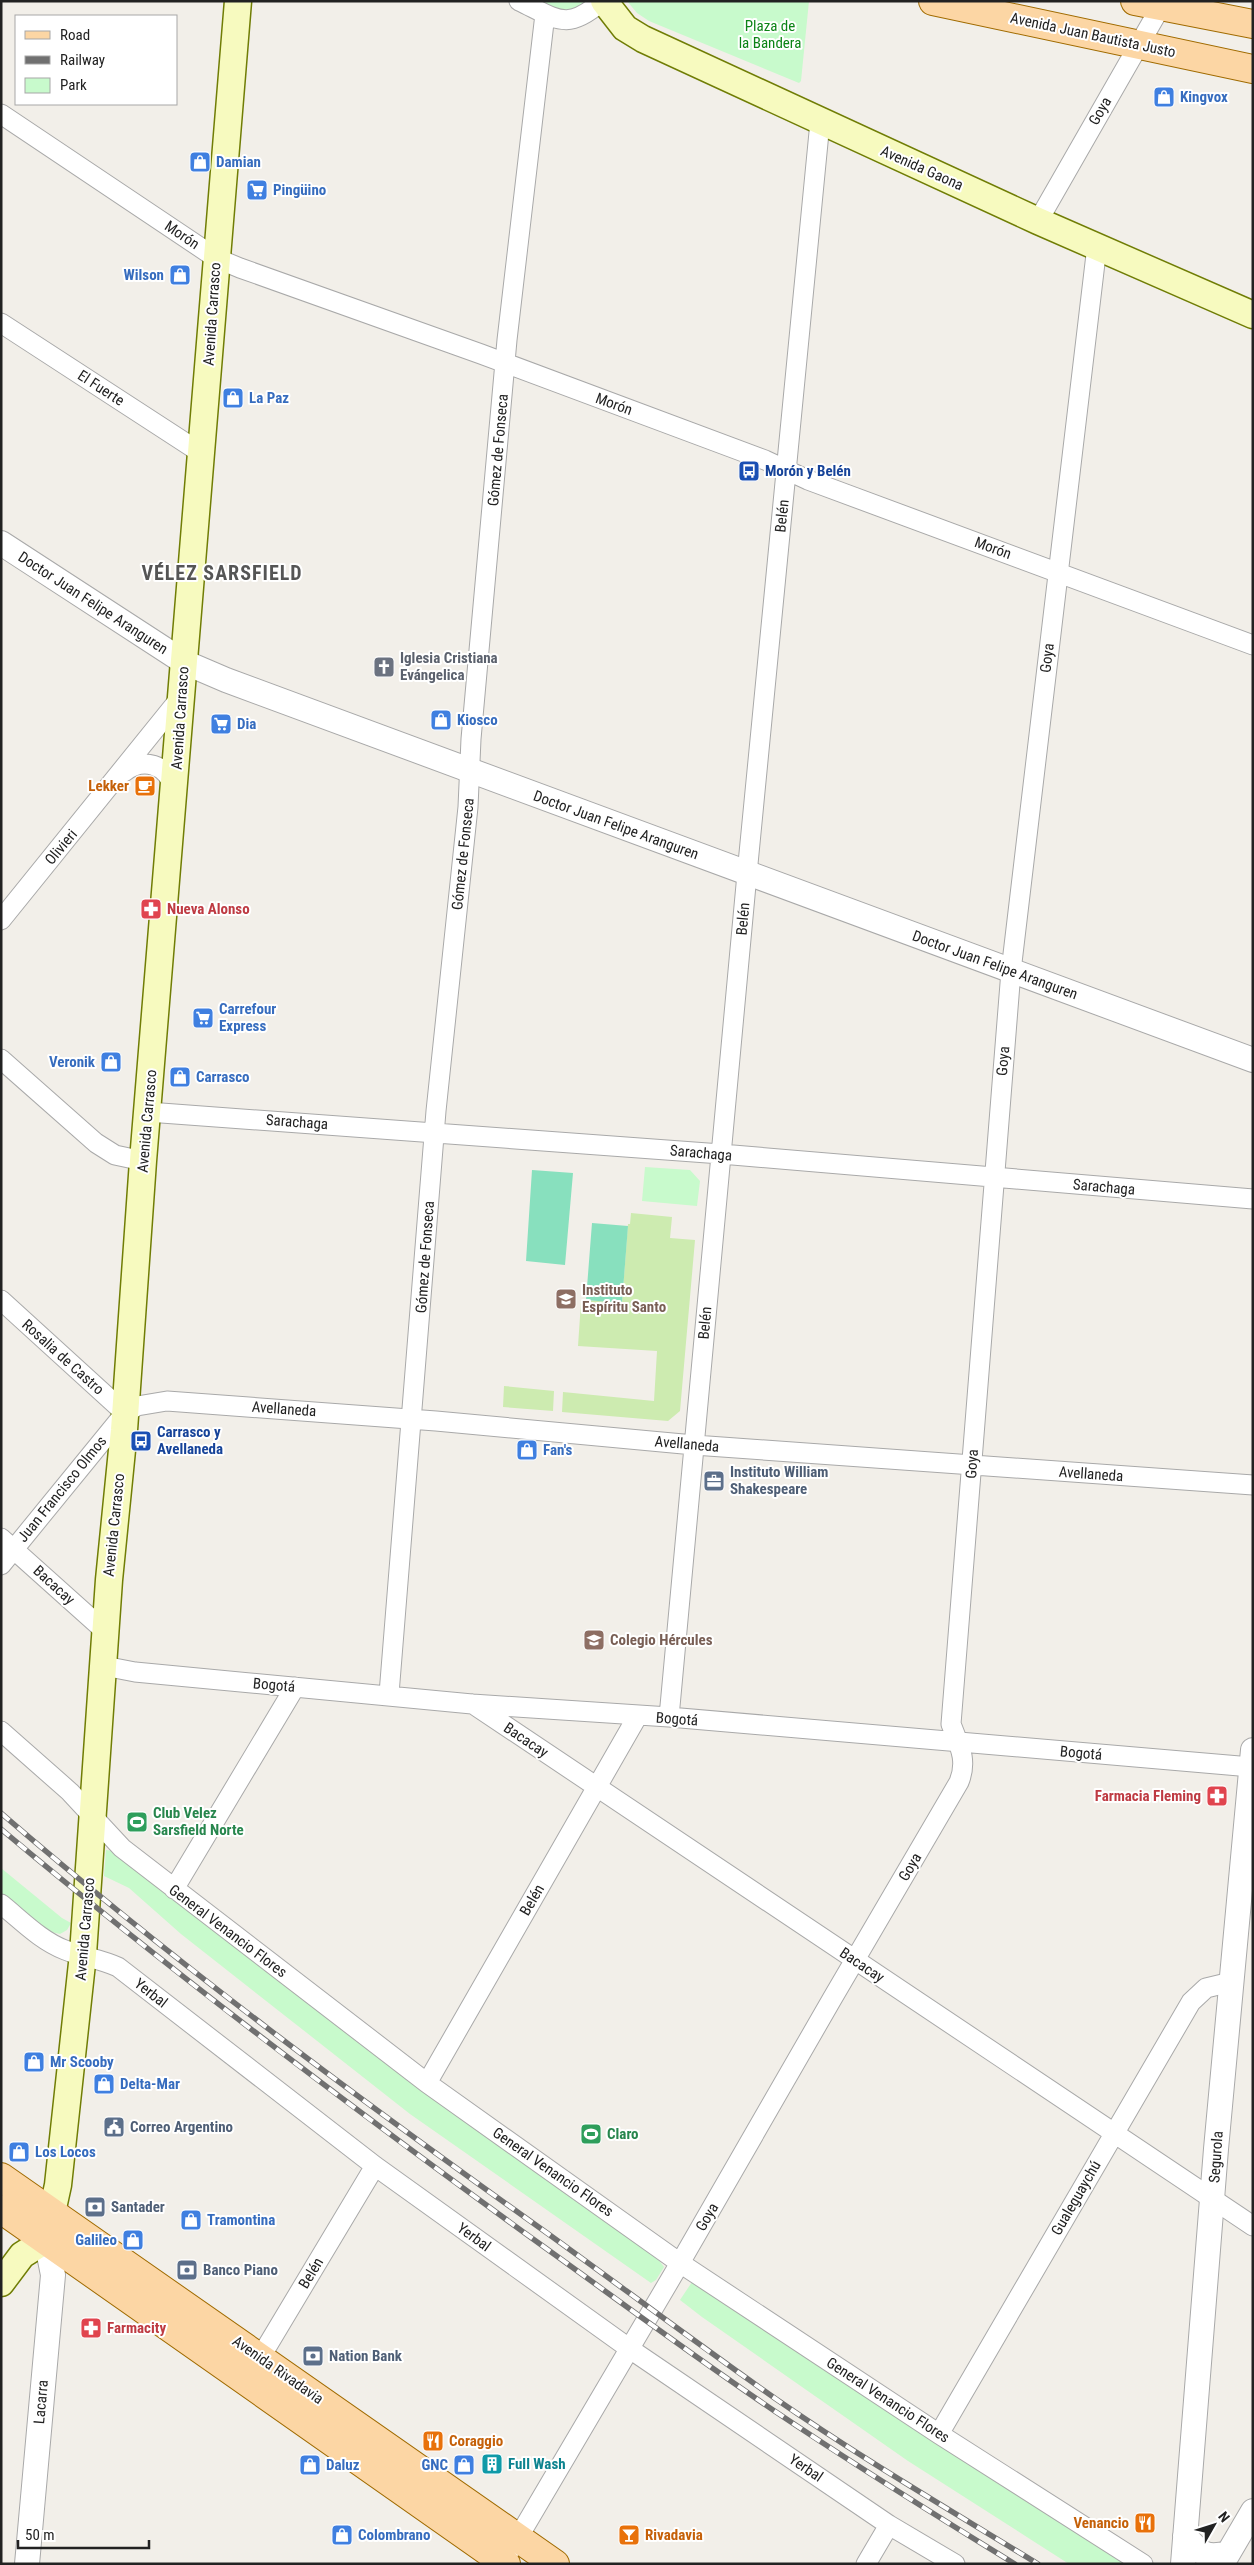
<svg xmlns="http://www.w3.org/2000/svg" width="1254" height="2565" viewBox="0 0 1254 2565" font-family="'Roboto Condensed',sans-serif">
	<rect width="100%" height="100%" fill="#f2efe9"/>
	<path fill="#cdebb0" d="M631,1213L672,1217L670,1238L695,1240L680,1411L668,1421L562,1412L563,1392L654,1401L657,1351L578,1346L581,1302L586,1300L622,1303L628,1224H630Z
		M504,1386L554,1391L553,1411L503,1407Z"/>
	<path fill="#c8facc" d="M540,1H585L582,9L562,11Z
		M627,1H809L801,81L799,83L649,21L637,13Z
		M645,1167L690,1170L700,1181L697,1206L642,1201Z
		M106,1850L113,1851L438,2102L658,2259L664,2267L656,2280L651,2283L410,2114L181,1934L129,1888L104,1876Z
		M1,1868L62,1918L71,1923L67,1930L60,1934L47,1931L1,1894Z
		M692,2282L1130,2564H1069L908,2461L702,2317L680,2300Z"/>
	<path fill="#88e0be" d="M532,1170L573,1173L565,1265L526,1261Z
		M592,1223L628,1226L622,1303L586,1300Z"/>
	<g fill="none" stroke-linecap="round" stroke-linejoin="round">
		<g stroke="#a9a9a9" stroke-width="21">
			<path id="minor" d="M519,1C557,19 567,32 602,1
				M1,114L216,258L240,268L481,354L765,460L808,480L1253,645
				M1038,221L1164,1
				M1,323L201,453
				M124,772C143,757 167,764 174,788
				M1,920L181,697
				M1,1059L96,1143L115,1155L143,1161
				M148,1112L721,1154L1253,1199
				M1,1300L125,1413
				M1,1538L106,1632
				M1,1565L125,1413L137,1406L167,1401L436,1421L694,1445L1253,1485
				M104,1666L135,1672L472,1704L669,1717L1251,1767
				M389,1694L436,1111L468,807L471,739L507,340L545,14
				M473,1704L1253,2226
				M669,1717L747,874L820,122
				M1,1731L70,1792L122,1848L427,2083L680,2263L939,2434L1143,2564
				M174,1889L295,1687
				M1,1904C21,1920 41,1941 65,1950C83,1957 101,1959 118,1967L375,2166L630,2349L889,2525L955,2564
				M427,2083L637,1717
				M254,2368L375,2166
				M939,2434L1191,2002L1206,1988L1231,1982
				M512,2548L680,2263L832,1999L959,1782C968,1760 959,1745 951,1724L1011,971L1097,246
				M866,2564L889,2525"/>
		</g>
		<g stroke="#a9a9a9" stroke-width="26">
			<path id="tertiary" d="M1,543L184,662L226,680L1253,1060
				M1185,2536C1200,2553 1205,2559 1228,2553
				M27,2564L53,2275L46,2240
				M1183,2564L1216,2149L1253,1750
				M1222,2564L1253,2511"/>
		</g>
		<g stroke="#707d05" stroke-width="29">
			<path id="secondary" d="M604,1L625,28L643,39L1038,221L1253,315
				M1,2283L22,2255L46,2240L58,2185L83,1954L109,1580L124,1430L143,1161L238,1"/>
		</g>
		<g stroke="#a06b00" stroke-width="30">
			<path id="primary" d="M933,1L1253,69
				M1135,1L1253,24
				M1,2177L555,2564
				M1,2209L506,2564"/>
		</g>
		<use href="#minor" stroke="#fff" stroke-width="19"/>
		<use href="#tertiary" stroke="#fff" stroke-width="24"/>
		<use href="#secondary" stroke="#f7fabf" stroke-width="26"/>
		<use href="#primary" stroke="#fcd6a4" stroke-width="28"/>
		<g stroke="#707070" stroke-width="5.5">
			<path id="rail" d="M1,1813C175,1963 360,2100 547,2233C623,2288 699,2345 776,2399C861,2458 950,2510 1038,2564
				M1,1829C175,1975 356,2111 540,2244C618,2300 696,2358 776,2412C855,2465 935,2515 1015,2564"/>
		</g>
		<use href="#rail" stroke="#fff" stroke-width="4" stroke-dasharray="11" stroke-linecap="butt"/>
	</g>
	<defs>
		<g id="shop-square" transform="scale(1.125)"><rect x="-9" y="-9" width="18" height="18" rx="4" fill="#3f7fe0" stroke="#fff"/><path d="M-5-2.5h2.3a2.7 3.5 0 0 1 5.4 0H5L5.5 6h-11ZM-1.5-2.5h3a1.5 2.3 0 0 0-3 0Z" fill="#fff"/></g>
		<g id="supermarket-square" transform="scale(1.125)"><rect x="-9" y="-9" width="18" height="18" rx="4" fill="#3f7fe0" stroke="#fff"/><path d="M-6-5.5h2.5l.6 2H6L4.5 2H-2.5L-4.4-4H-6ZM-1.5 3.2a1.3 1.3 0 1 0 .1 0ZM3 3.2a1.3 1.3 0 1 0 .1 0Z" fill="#fff"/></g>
		<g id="bus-square" transform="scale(1.125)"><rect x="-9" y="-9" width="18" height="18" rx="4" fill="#1a4fb4" stroke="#fff"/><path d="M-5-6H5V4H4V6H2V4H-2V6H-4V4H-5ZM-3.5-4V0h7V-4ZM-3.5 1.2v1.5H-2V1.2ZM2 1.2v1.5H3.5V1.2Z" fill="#fff"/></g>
		<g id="church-square" transform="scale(1.125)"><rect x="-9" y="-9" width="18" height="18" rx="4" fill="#6b7280" stroke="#fff"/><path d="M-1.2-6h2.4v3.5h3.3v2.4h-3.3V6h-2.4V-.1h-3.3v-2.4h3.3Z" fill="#fff"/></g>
		<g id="cafe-square" transform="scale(1.125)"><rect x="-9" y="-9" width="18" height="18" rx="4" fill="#e8710a" stroke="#fff"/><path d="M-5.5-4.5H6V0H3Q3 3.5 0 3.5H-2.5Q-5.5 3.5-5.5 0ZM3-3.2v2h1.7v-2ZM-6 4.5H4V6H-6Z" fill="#fff"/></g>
		<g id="pharmacy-square" transform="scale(1.125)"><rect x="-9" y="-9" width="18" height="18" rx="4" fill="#e0444e" stroke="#fff"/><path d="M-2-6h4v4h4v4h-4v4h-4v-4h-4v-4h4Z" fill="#fff"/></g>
		<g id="school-square" transform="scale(1.125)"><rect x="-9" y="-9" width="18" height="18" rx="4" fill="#8d6e63" stroke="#fff"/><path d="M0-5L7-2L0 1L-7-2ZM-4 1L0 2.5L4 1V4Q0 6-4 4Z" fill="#fff"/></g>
		<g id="office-square" transform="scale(1.125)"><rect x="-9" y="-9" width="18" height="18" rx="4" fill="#5c6f8a" stroke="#fff"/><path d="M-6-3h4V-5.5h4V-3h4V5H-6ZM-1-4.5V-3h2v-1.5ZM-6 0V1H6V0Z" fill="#fff"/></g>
		<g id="stadium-square" transform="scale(1.125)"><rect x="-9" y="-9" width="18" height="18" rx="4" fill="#2e9e5b" stroke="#fff"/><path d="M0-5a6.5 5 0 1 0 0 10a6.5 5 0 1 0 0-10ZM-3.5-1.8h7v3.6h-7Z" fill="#fff"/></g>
		<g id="civic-square" transform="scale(1.125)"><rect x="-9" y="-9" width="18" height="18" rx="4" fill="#5c6f8a" stroke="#fff"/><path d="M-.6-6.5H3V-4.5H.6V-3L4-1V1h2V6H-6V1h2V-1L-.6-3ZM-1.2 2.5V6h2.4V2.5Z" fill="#fff"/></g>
		<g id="bank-square" transform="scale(1.125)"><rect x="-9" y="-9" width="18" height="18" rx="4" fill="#5c6f8a" stroke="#fff"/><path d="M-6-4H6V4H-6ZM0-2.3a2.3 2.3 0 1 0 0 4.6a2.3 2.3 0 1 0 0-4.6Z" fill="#fff"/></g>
		<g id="restaurant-square" transform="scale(1.125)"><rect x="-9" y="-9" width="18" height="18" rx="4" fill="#e8710a" stroke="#fff"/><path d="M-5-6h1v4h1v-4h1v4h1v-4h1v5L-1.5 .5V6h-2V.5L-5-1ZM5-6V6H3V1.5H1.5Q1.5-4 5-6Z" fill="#fff"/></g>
		<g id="building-square" transform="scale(1.125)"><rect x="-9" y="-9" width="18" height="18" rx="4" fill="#0f9aa8" stroke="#fff"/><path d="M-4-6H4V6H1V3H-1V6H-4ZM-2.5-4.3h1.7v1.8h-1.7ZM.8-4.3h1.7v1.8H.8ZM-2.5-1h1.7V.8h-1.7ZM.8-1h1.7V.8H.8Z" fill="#fff"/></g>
		<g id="bar-square" transform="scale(1.125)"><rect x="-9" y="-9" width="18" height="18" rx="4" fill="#e8710a" stroke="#fff"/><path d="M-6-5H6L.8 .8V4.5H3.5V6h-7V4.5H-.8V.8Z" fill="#fff"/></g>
	</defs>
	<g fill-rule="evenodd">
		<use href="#shop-square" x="1164" y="97"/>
		<use href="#shop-square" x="200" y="162"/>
		<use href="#supermarket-square" x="257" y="190"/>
		<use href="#shop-square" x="180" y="275"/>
		<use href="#shop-square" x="233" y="398"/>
		<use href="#bus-square" x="749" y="471"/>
		<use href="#church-square" x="384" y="667"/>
		<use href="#shop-square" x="441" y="720"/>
		<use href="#supermarket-square" x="221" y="724"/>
		<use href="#cafe-square" x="145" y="786"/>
		<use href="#pharmacy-square" x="151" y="909"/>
		<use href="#supermarket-square" x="203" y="1018"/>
		<use href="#shop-square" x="111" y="1062"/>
		<use href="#shop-square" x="180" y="1077"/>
		<use href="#school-square" x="566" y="1299"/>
		<use href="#bus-square" x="141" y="1441"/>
		<use href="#shop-square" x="527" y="1450"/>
		<use href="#office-square" x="714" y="1481"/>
		<use href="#school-square" x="594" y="1640"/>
		<use href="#pharmacy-square" x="1217" y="1796"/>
		<use href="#stadium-square" x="137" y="1822"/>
		<use href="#shop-square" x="34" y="2062"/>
		<use href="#shop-square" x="104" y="2084"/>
		<use href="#civic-square" x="114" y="2127"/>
		<use href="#stadium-square" x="591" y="2134"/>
		<use href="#shop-square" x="19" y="2152"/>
		<use href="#bank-square" x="95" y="2207"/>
		<use href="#shop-square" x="191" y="2220"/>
		<use href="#shop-square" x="133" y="2240"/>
		<use href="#bank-square" x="187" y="2270"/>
		<use href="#pharmacy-square" x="91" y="2328"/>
		<use href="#bank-square" x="313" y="2356"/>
		<use href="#restaurant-square" x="433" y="2441"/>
		<use href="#building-square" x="492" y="2464"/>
		<use href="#shop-square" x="310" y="2465"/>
		<use href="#shop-square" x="464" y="2465"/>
		<use href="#restaurant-square" x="1145" y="2523"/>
		<use href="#shop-square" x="342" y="2535"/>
		<use href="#bar-square" x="629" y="2535"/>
	</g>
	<g text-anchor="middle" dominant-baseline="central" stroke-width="4" stroke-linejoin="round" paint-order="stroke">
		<g font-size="15" fill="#0c8416" stroke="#fff">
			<text x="770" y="26">Plaza de<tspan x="770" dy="17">la Bandera</tspan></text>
		</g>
		<g font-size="15" fill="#222" stroke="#fff">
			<text transform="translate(1093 35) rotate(12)">Avenida Juan Bautista Justo</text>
			<text transform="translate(1100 111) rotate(-60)">Goya</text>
			<text transform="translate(922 168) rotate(24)">Avenida Gaona</text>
			<text transform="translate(182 235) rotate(34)">Morón</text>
			<text transform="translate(212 314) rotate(-86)">Avenida Carrasco</text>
			<text transform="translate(101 388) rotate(33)">El Fuerte</text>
			<text transform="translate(614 404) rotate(20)">Morón</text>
			<text transform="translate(498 450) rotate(-85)">Gómez de Fonseca</text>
			<text transform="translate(782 516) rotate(-84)">Belén</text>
			<text transform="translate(993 548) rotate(20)">Morón</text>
			<text transform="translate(93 603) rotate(33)">Doctor Juan Felipe Aranguren</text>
			<text transform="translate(1047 658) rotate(-83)">Goya</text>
			<text transform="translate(180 718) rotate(-86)">Avenida Carrasco</text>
			<text transform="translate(616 825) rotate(20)">Doctor Juan Felipe Aranguren</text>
			<text transform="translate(61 847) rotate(-50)">Olivieri</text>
			<text transform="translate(463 854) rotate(-84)">Gómez de Fonseca</text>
			<text transform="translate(743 919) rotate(-85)">Belén</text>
			<text transform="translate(995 965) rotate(20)">Doctor Juan Felipe Aranguren</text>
			<text transform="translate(1003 1061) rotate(-85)">Goya</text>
			<text transform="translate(147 1121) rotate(-85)">Avenida Carrasco</text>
			<text transform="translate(297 1122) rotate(4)">Sarachaga</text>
			<text transform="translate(701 1153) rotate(5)">Sarachaga</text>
			<text transform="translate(1104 1187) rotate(5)">Sarachaga</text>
			<text transform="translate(425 1257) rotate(-86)">Gómez de Fonseca</text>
			<text transform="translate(705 1323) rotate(-85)">Belén</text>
			<text transform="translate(63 1357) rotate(42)">Rosalia de Castro</text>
			<text transform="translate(284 1409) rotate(4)">Avellaneda</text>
			<text transform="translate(687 1444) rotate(5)">Avellaneda</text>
			<text transform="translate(972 1464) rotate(-86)">Goya</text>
			<text transform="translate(1091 1474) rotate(4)">Avellaneda</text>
			<text transform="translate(62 1489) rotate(-51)">Juan Francisco Olmos</text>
			<text transform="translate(114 1525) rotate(-84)">Avenida Carrasco</text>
			<text transform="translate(54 1585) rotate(42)">Bacacay</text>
			<text transform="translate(274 1685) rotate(5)">Bogotá</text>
			<text transform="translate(677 1719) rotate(4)">Bogotá</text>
			<text transform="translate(526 1740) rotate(34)">Bacacay</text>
			<text transform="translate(1081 1753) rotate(5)">Bogotá</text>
			<text transform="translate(910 1867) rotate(-59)">Goya</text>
			<text transform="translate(532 1900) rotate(-60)">Belén</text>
			<text transform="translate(85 1929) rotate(-85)">Avenida Carrasco</text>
			<text transform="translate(228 1931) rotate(37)">General Venancio Flores</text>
			<text transform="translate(862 1965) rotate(34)">Bacacay</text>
			<text transform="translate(151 1993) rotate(38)">Yerbal</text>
			<text transform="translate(1216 2157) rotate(-86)">Segurola</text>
			<text transform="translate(553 2172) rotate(35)">General Venancio Flores</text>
			<text transform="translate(1076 2198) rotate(-60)">Gualeguaychú</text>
			<text transform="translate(707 2217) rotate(-60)">Goya</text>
			<text transform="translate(474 2237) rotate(36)">Yerbal</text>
			<text transform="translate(311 2273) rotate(-59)">Belén</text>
			<text transform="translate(278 2370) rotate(35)">Avenida Rivadavia</text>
			<text transform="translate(888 2400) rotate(33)">General Venancio Flores</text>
			<text transform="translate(41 2402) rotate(-85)">Lacarra</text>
			<text transform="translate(806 2468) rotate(34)">Yerbal</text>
		</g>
		<g font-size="15" font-weight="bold" fill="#366cbe" stroke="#fff" text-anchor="start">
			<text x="1180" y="97">Kingvox</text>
			<text x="216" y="162">Damian</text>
			<text x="273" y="190">Pingüino</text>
			<text x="164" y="275" text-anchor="end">Wilson</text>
			<text x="249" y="398">La Paz</text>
			<text x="457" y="720">Kiosco</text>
			<text x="237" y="724">Dia</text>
			<text x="219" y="1009">Carrefour<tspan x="219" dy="17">Express</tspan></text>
			<text x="95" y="1062" text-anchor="end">Veronik</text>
			<text x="196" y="1077">Carrasco</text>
			<text x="543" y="1450">Fan's</text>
			<text x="50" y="2062">Mr Scooby</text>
			<text x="120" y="2084">Delta-Mar</text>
			<text x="35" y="2152">Los Locos</text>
			<text x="207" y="2220">Tramontina</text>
			<text x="117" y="2240" text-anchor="end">Galileo</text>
			<text x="326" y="2465">Daluz</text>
			<text x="448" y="2465" text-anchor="end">GNC</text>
			<text x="358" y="2535">Colombrano</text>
		</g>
		<g font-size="15" font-weight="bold" fill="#164399" stroke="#fff" text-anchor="start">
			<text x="765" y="471">Morón y Belén</text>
			<text x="157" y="1432">Carrasco y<tspan x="157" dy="17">Avellaneda</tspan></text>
		</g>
		<g font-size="15" font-weight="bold" fill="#5b616d" stroke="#fff" text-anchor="start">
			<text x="400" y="658">Iglesia Cristiana<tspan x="400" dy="17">Evángelica</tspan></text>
		</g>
		<g font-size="15" font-weight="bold" fill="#c56008" stroke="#fff" text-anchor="end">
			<text x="129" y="786">Lekker</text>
			<text x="449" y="2441" text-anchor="start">Coraggio</text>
			<text x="1129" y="2523">Venancio</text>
			<text x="645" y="2535" text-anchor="start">Rivadavia</text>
		</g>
		<g font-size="15" font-weight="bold" fill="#be3a42" stroke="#fff" text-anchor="start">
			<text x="167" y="909">Nueva Alonso</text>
			<text x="1201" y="1796" text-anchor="end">Farmacia Fleming</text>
			<text x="107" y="2328">Farmacity</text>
		</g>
		<g font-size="15" font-weight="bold" fill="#785e54" stroke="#fff" text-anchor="start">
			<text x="582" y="1290">Instituto<tspan x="582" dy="17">Espíritu Santo</tspan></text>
			<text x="610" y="1640">Colegio Hércules</text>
		</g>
		<g font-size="15" font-weight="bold" fill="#4e5e75" stroke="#fff" text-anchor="start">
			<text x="730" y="1472">Instituto William<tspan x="730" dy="17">Shakespeare</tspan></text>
			<text x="130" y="2127">Correo Argentino</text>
			<text x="111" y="2207">Santader</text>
			<text x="203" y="2270">Banco Piano</text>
			<text x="329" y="2356">Nation Bank</text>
		</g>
		<g font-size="15" font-weight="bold" fill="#27864d" stroke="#fff" text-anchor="start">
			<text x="153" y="1813">Club Velez<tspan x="153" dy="17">Sarsfield Norte</tspan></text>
			<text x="607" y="2134">Claro</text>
		</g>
		<g font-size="15" font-weight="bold" fill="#0d838f" stroke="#fff" text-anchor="start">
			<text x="508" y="2464">Full Wash</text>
		</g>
		<g font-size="20" font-weight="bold" letter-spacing="1" fill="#555" stroke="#fff">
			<text x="222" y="573">VÉLEZ SARSFIELD</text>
		</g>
	</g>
	<rect width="1254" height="2565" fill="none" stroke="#222222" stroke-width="5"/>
	<rect x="15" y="15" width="162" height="90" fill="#ffffff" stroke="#a7a7a7"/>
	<rect x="25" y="31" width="25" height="8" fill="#fcd6a4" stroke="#a7a7a7"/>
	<text x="60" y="40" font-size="15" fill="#222222">Road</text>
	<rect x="25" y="56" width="25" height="8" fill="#707070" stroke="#a7a7a7"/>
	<text x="60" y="65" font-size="15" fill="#222222">Railway</text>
	<rect x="25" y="78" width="25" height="15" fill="#c8facc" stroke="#a7a7a7"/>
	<text x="60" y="90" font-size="15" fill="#222222">Park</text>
	<g transform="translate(1214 2525) rotate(51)" stroke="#ffffff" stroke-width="4" paint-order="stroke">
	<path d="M0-4L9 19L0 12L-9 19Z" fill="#222222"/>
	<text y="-8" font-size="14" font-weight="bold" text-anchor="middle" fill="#222222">N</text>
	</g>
	<path d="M18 2540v8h131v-8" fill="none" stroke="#222222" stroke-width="2.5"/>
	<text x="25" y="2540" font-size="15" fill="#222222" stroke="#ffffff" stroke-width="4" paint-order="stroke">50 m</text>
</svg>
